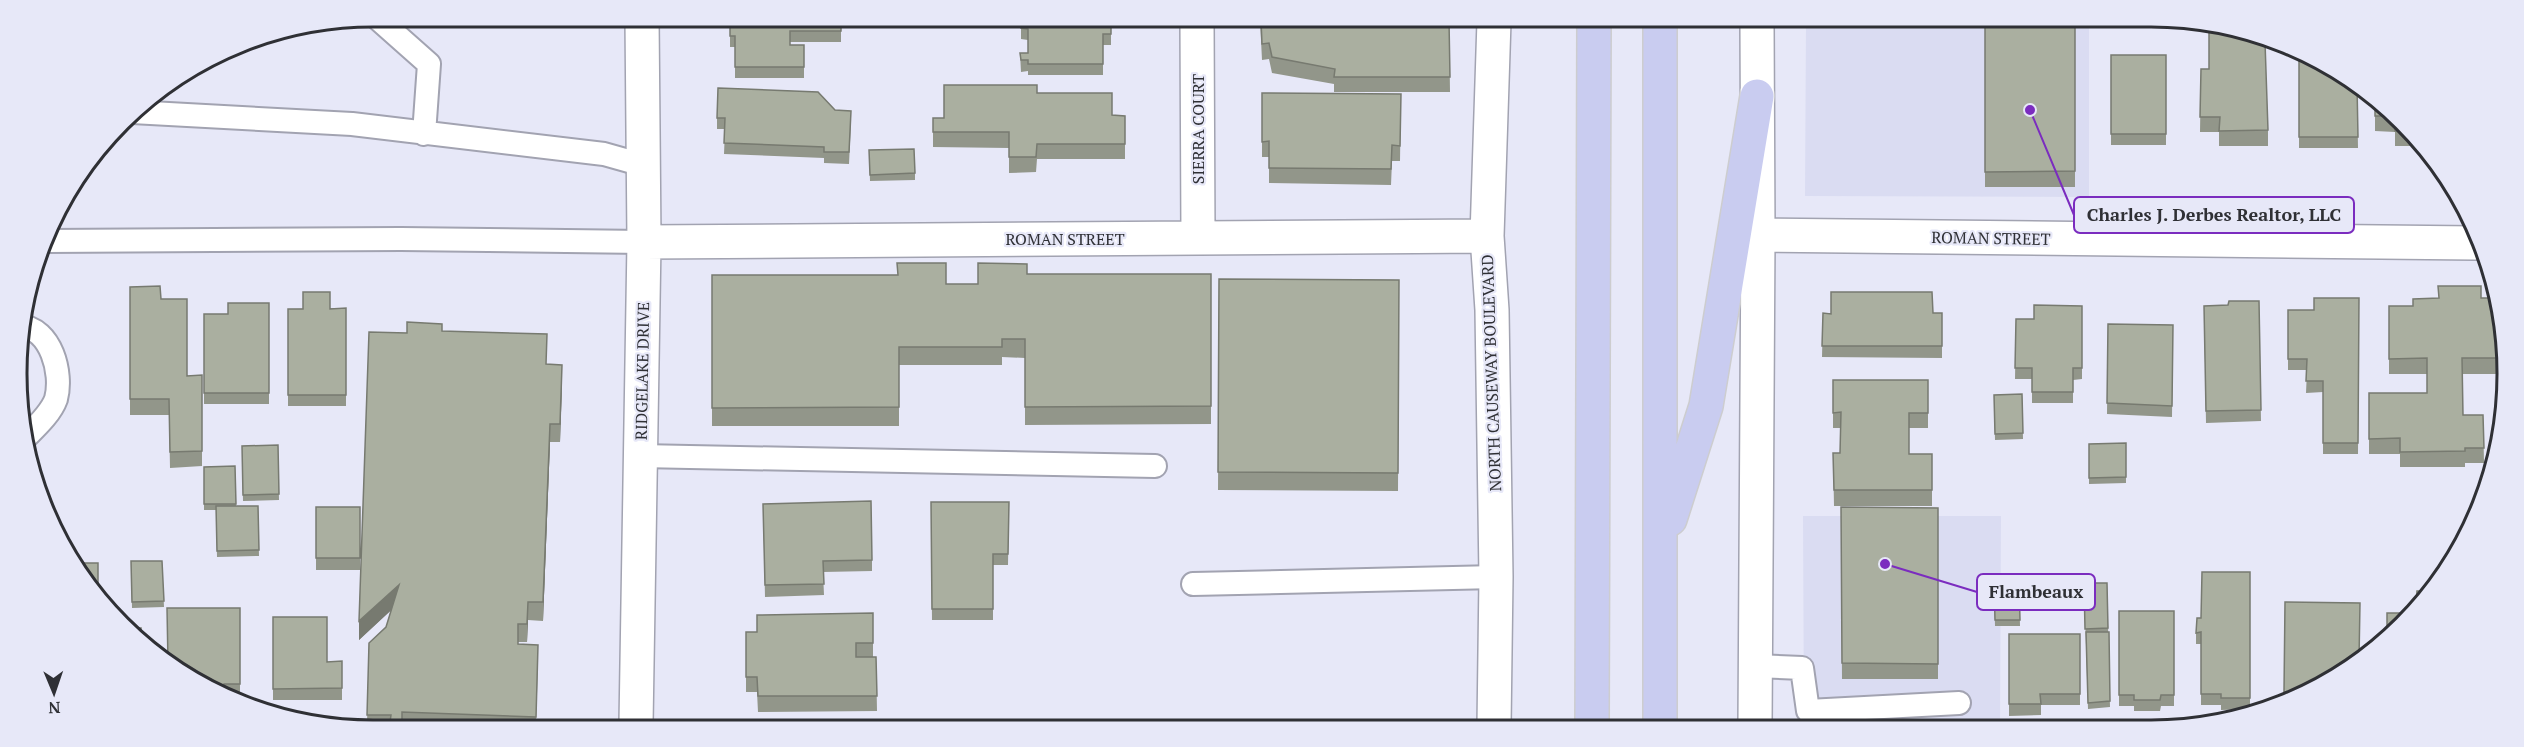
<svg xmlns="http://www.w3.org/2000/svg" width="2524" height="747" viewBox="0 0 2524 747" font-family="'PT Serif',serif">
	<rect width="100%" height="100%" fill="#e7e8f8"/>
	<path fill="#dadcf2" d="M1806,22L2089,23V197L1805,196Z
		M1803,516H2001L2000,727H1804Z"/>
	<g fill="none" stroke-linecap="round" stroke-linejoin="round">
		<g stroke="#a2a3b1" stroke-width="26">
			<path id="lane" d="M376,17L429,64L424,134
				M132,112L352,124L604,154L643,165
				M46,241L401,239L644,242
				M20,326C51,328 63,373 56,399C51,413 37,426 27,436
				M640,456L1155,466
				M1193,584L1496,577
				M1756,666L1802,668L1808,711L1959,703"/>
		</g>
		<g stroke="#a2a3b1" stroke-width="36">
			<path id="street" d="M1197,20L1198,237
				M1494,21L1487,236L1492,310L1496,577L1494,726
				M1758,235L2475,243
				M644,242L1487,236
				M636,724L644,242L642,18
				M1755,727L1758,235L1757,22"/>
		</g>
		<g stroke="#cdcdcf" stroke-width="36">
			<path id="highway" d="M1660,21V726
				M1670,519L1706,406L1757,96
				M1592,726L1594,21"/>
		</g>
		<use href="#lane" stroke="#fff" stroke-width="22"/>
		<use href="#street" stroke="#fff" stroke-width="33"/>
		<use href="#highway" stroke="#c9ccf0" stroke-width="33"/>
	</g>
	<path fill="#92968a" d="M841,18V42H790V45H804V78H735V47H730V36Z
		M1021,19H1111V45H1103V75H1028V71L1021,72L1020,53H1028V40L1021,39Z
		M1260,20L1449,21L1450,92H1334V84L1272,73L1269,59L1262,60Z
		M1985,23H2075V187H1985Z
		M2111,55H2166V145H2111Z
		M2299,60L2357,85L2358,148H2299Z
		M2201,69H2209L2268,130V146H2219V132H2200Z
		M1037,93L1112,115L1125,116V159H1037L1036,172L1009,173V148L933,147V118H944Z
		M1262,93L1401,94L1400,161H1392L1391,185L1269,183V157H1262Z
		M2375,102L2418,146H2395V132L2375,131Z
		M835,110L851,122L849,164L824,163V158L724,154L725,129H717V118Z
		M869,150L915,173V180L870,181Z
		M1027,274H1211V424L1025,425V358L1002,357V365H899V426H712V275L946,284H978Z
		M1219,279L1399,280L1398,491L1218,490Z
		M130,287L161,299L187,376L202,375V466L170,468L169,415H130Z
		M2359,298L2358,454H2323V392L2306,393L2307,370H2288V310H2314Z
		M2481,298L2501,304V374H2462L2463,415H2483L2484,463H2465V467H2400V454H2369V393H2427V374H2389V306H2413Z
		M2259,301L2261,421L2206,423L2204,306L2228,305Z
		M269,303V404H204V314H228Z
		M2082,306V379L2073,380V403H2032V379H2015L2016,319H2034Z
		M346,308V406H288V309Z
		M1823,313H1942V358L1822,357Z
		M2108,324L2173,325L2172,417L2107,414Z
		M442,331L547,364L562,383L560,442H550L543,621L528,620L527,642H518V644L538,663L536,724H367L369,643L386,627L391,610L359,640L407,333Z
		M1833,380H1928V428H1909V454H1932V506H1834L1833,453H1840V428H1833Z
		M2022,394L2023,439L1995,440L1994,395Z
		M2126,443V483L2089,484V444Z
		M278,445L279,500L243,501L242,446Z
		M235,466L236,506H258L259,556L217,557L216,510H204V467Z
		M931,502H1009L1008,565H993V620H932Z
		M763,504L872,560V571L823,572L824,595L765,597Z
		M316,507H360V570H316Z
		M1841,507L1938,508V679H1842Z
		M131,561H162L164,607L132,608Z
		M2250,572V709L2221,710V705H2201V644H2196V633L2201,618Z
		M1994,581H2019L2020,626H1995Z
		M2084,583H2107L2110,707L2088,709Z
		M2285,602L2359,659L2287,703H2284Z
		M240,608V695H236L175,670Z
		M2119,611H2174V706H2161L2160,711H2134V706H2119Z
		M873,613V657H876L877,711L758,712L757,692H746V632H757Z
		M273,617L327,662L342,661V700H273Z
		M2009,634H2080V705H2041V715L2009,716Z"/>
	<path fill="#777a70" d="M562,365V383L560,442V424Z
		M550,424V442L543,621V602Z
		M399,585V603L359,640V621Z
		M528,602V620L527,642V624Z"/>
	<path fill="#aaafa0" stroke="#777a70" stroke-width="1.5" d="M730,18H841V31H790V45H804V67H735V36H730Z
		M1021,19H1111V34H1103V64H1028V60H1021L1020,53H1028V29L1021,28Z
		M1261,20L1449,21L1450,77H1334L1335,69L1272,57L1269,43L1262,44Z
		M1985,23H2075V171L1985,172Z
		M2209,23H2220L2265,42L2268,130L2219,131L2220,117H2200L2201,69H2209Z
		M2111,55H2166V134H2111Z
		M2302,57L2349,77L2357,85L2358,137H2299V60H2302Z
		M944,85H1037V93H1112V115L1125,116V144H1037L1036,157H1009V132H933V118H944Z
		M718,88L818,92L835,110L851,111L849,152H824V147L724,143L725,118H717Z
		M1262,93L1401,94L1400,146L1392,145L1391,169L1269,168V141L1262,142Z
		M2375,102L2389,116H2375Z
		M2395,123L2403,131H2395Z
		M914,149L915,173L870,175L869,150Z
		M897,263H946V284H978V263L1027,264V274H1211V406L1025,407V339H1002V347H899V407L712,408V275H898Z
		M1219,279L1399,280L1398,473L1218,472Z
		M160,286L161,299H187V376L202,375V451L170,452L169,399H130V287Z
		M2438,286H2481V298H2498L2501,304V358H2462L2463,415H2483L2484,448H2465V451L2400,452V438L2369,439V393H2427V358L2389,359V306H2413V299L2439,298Z
		M303,292H330V309L346,308V395H288V309H303Z
		M1831,292H1932L1933,313H1942V346H1822L1823,313L1831,314Z
		M2314,298H2359L2358,443H2323V381H2306L2307,359H2288V310H2314Z
		M2229,301H2259L2261,410L2206,411L2204,306L2228,305Z
		M228,303H269V393H204V314H228Z
		M2034,305L2082,306V368H2073V392H2032V368H2015L2016,319H2034Z
		M407,322L442,324V331L547,334L546,364L562,365L560,424H550L543,602H528L527,624H518V644L538,645L536,717L402,712V722H390L391,715H367L369,643L386,627L399,585L359,621L369,332L407,333Z
		M2108,324L2173,325L2172,406L2107,403Z
		M1833,380H1928V413H1909V454H1932V490H1834L1833,453H1840L1841,412L1833,413Z
		M2022,394L2023,433L1995,434L1994,395Z
		M2126,443V477L2089,478V444Z
		M278,445L279,494L243,495L242,446Z
		M235,466L236,504H204V467Z
		M871,501L872,560L823,561L824,584L765,585L763,504Z
		M931,502H1009L1008,554H993V609H932Z
		M216,506H258L259,550L217,551Z
		M316,507H360V558H316Z
		M1841,507L1938,508V664L1842,663Z
		M131,561H162L164,601L132,602Z
		M73,563H98V594L77,572Z
		M2202,572H2250V698H2221V694H2201V632L2196,633L2197,618H2201Z
		M1994,581H2019L2020,620H1995Z
		M2084,583H2107L2108,628L2085,629Z
		M2417,591H2428L2416,605Z
		M2285,602L2360,603L2359,659H2351V664L2305,692H2284Z
		M167,608H240V684H224V691L175,670L168,663Z
		M2119,611H2174V695H2161L2160,700H2134V695H2119Z
		M873,613V643H856V657H876L877,696H758L757,677H746V632H757V615Z
		M2387,613H2410L2387,641Z
		M273,617H327V662L342,661V688L273,689Z
		M132,628H141V636Z
		M2086,632H2109L2110,701L2088,703Z
		M2009,634H2080V694H2040L2041,704H2009Z"/>
	<g text-anchor="middle" dominant-baseline="central" stroke-width="4.5" stroke-linejoin="round" paint-order="stroke">
		<g font-size="16" fill="#2f3035" stroke="#e7e8f8">
			<text transform="translate(1198 129) rotate(-90)">SIERRA COURT</text>
			<text transform="translate(1991 238) rotate(1)">ROMAN STREET</text>
			<text x="1065" y="239">ROMAN STREET</text>
			<text transform="translate(642 371) rotate(-89)">RIDGELAKE DRIVE</text>
			<text transform="translate(1491 373) rotate(-92)">NORTH CAUSEWAY BOULEVARD</text>
		</g>
	</g>
	<path d="M0 0H2524V747H0ZM373 27H2151A346 346 0 0 1 2497 373V374A346 346 0 0 1 2151 720H373A346 346 0 0 1 27 374V373A346 346 0 0 1 373 27Z" fill="#e7e8f8" fill-rule="evenodd"/>
	<path fill="none" stroke="#2f3035" stroke-width="3" d="M373 27H2151A346 346 0 0 1 2497 373V374A346 346 0 0 1 2151 720H373A346 346 0 0 1 27 374V373A346 346 0 0 1 373 27Z"/>
	<path fill="none" stroke="#7b2cbf" stroke-width="2" d="M2030 110L2074 215M1885 564L1977 592"/>
	<g fill="#7b2cbf" stroke="#e7e8f8" stroke-width="2">
		<circle cx="2030" cy="110" r="6"/>
		<circle cx="1885" cy="564" r="6"/>
	</g>
	<g fill="#e7e8f8" stroke="#7b2cbf" stroke-width="2">
		<rect x="2074" y="197" width="280" height="36" rx="6"/>
		<rect x="1977" y="574" width="118" height="36" rx="6"/>
	</g>
	<g font-size="18" text-anchor="middle" font-weight="bold" fill="#2f3035">
		<text x="2214" y="221">Charles J. Derbes Realtor, LLC</text>
		<text x="2036" y="598">Flambeaux</text>
	</g>
	<g transform="translate(54 693) rotate(178)" stroke="#e7e8f8" stroke-width="4.5" paint-order="stroke">
	<path d="M0-4.5L10 22L0 15L-10 22Z" fill="#2f3035"/>
	<text y="-9" font-size="16" font-weight="bold" text-anchor="middle" fill="#2f3035">N</text>
	</g>
</svg>
